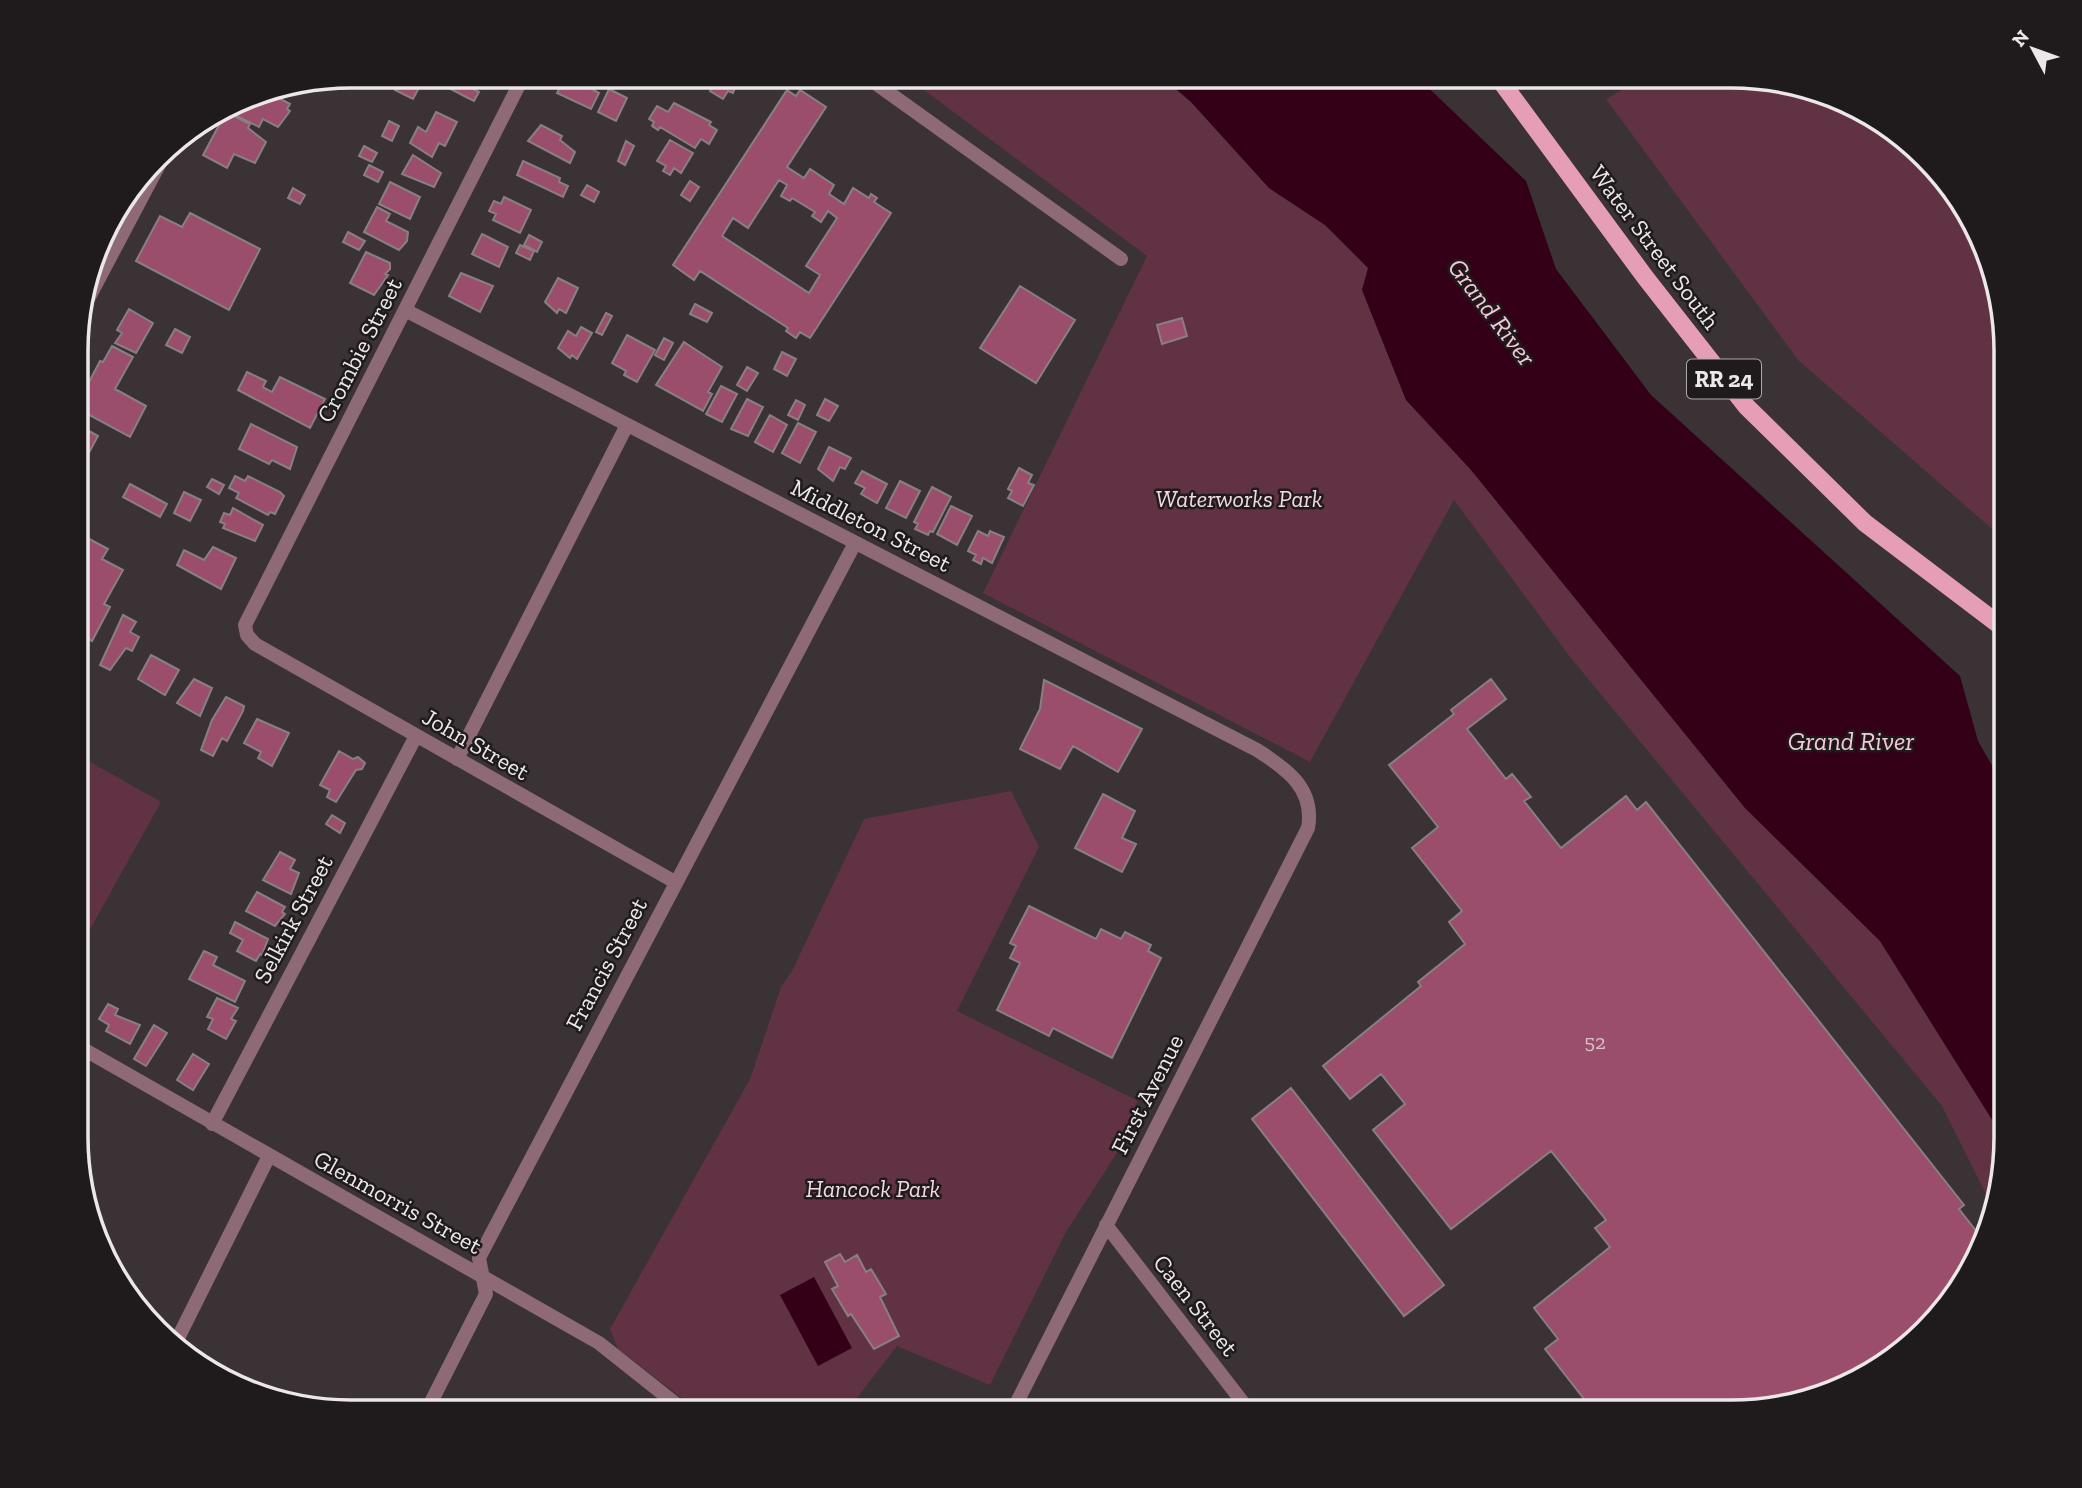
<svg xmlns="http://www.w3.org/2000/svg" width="2082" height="1488" viewBox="0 0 2082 1488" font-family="'Zilla Slab',serif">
	<rect width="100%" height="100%" fill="#3a3235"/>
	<path fill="#613243" d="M904,75L1159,76L1191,102L1269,188L1325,225L1369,268L1362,290L1406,400L1471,469L1745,808L1880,941L2006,1142L1995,1212L1942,1106L1570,657L1454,500L1310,762L983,593L1147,256Z
		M1647,76H1749L1837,96L1900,132L1978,228L2006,333V541L1798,360L1606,99Z
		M78,755L161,802L78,951Z
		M1011,791L1039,847L957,1011L1138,1101L1133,1110L1142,1114L1066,1232L990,1385L897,1346L846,1412H700L618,1349L610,1329L750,1079L781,987L792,971L864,819Z"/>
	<path fill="#330018" d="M1161,76H1416L1526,181L1556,269L1651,395L1960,676L1978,741L2006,790V1142L1880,941L1745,808L1471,470L1406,400L1362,290L1368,268L1325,225L1269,188L1191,102Z
		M814,1277L852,1348L818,1366L780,1295Z"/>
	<path fill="#9b4e6b" stroke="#887f82" stroke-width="2" fill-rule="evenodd" d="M402,75L421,84L413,99L395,90Z
		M433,75H470L478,80L473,89L479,92L474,101L468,98L445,86L447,82Z
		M566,75L599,93L591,109L557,93Z
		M740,75L733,93L728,91L723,99L710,91L717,75Z
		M609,89L627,98L616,121L598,112Z
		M787,90L796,96L800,90L826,107L787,167L804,178L810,169L834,185L829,194L844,204L853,188L869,198L871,194L877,198L874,202L891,213L810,338L800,332L796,338L786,331L788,328L700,271L694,280L673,265ZM779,180L787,185L781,196L790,201L792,198L815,212L812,216L821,222L828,211L837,218L806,266L820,275L809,293L722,236L733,218L748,228Z
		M267,92L290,104L287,109L290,111L278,127L263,119L259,127L235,115L245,96Z
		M674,103L711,122L709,125L717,130L709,144L701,139L695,148L660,127L658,130L652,126L654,122L649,119L657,106L668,112Z
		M226,112L250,124L248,128L266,142L255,163L234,154L227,168L203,155Z
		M436,112L457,122L445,146L439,143L432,157L410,143L418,127L426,132Z
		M389,121L399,126L392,141L382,136Z
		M541,125L562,136L560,140L575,152L570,163L528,141Z
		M670,140L693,153L681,173L674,168L670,175L663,171L666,166L657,161Z
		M626,141L634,146L625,165L618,161Z
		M364,146L377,153L372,162L359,156Z
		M413,155L441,173L434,187L402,174Z
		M523,161L560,178L559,182L568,186L563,197L517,175Z
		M369,165L383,172L378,182L364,175Z
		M690,181L699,187L690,201L681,195Z
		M390,182L420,197L410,219L379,204Z
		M587,185L599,192L594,202L581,195Z
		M293,188L305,195L300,204L288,198Z
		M504,197L531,210L520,233L493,220L496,214L489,211L494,201L501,204Z
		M377,207L390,214L386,221L408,232L407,241L399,250L364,232Z
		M190,213L260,249L229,310L136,261L160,216L182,227Z
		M348,232L365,241L359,250L343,242Z
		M482,234L508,247L499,267L472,254Z
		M529,235L542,242L537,252L524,245Z
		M520,245L534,251L530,260L516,253Z
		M366,252L390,263V269L385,274L388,275L374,295L350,283Z
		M461,273L493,286L480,312L449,296Z
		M558,278L578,288L566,313L559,309L557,313L545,302Z
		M1020,286L1075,320L1036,383L980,348Z
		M695,304L712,313L707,322L690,314Z
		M129,309L153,323L136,353L115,343L122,333L117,330Z
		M606,313L612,316L602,335L596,332Z
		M1182,318L1187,336L1162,344L1157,325Z
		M581,327L592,333L577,359L572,355L570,358L558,348L568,331L576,336Z
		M175,329L190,337L182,353L166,345Z
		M627,335L655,350L637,382L624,375L626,371L612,363Z
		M664,338L673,343L664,360L655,355Z
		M684,342L722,367L708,392L712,394L703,411L656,385Z
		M112,346L133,357L115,389L146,406L130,437L78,409V403L100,361L103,362Z
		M782,352L796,359L787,376L774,369Z
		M747,367L758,373L747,391L737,385Z
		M247,372L266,381L263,387L272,392L280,377L325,399L310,428L238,390Z
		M721,386L737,394L722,422L706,414Z
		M747,399L763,407L748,436L731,429Z
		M825,399L838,406L829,421L817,415Z
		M796,400L805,405L798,420L788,415Z
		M770,415L787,425L773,452L755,442Z
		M798,423L816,432L800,463L782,453Z
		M251,424L297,447L290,469L272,460L269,464L239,449Z
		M78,425L98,436L78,473Z
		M829,447L851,458L845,469L840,467L833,481L818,469Z
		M1019,468L1032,475L1028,483L1034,485L1023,506L1008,498L1012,491L1008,489Z
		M862,471L887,484L877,503L861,494L865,488L855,483Z
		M235,476L245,481L248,476L280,492L284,496L275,514L270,512L268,515L236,498L239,493L229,488Z
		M212,479L224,485L219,494L207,487Z
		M900,481L920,491L906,518L886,508Z
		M130,484L167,504L160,517L123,497Z
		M932,487L951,497L933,532L930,531L928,535L915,529L918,524L914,522Z
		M184,492L201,500L190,521L174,513Z
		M951,506L972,516L957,545L937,534Z
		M233,508L263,525L255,541L223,528L225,524L220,522L224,513L230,515Z
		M978,531L988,536L990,531L1004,537L992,563L983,558L981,564L973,560L976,555L968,551Z
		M78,533L108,549L102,559L123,570L104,604L110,607L92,641L78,633Z
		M213,547L236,558L221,589L177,565L184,550L204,560Z
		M123,615L136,622L130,632L139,637L132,651L126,648L110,670L100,665Z
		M151,655L179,670L165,695L138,679Z
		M194,679L212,688L200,716L177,703Z
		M1491,679L1506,699L1467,729L1506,779L1512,774L1531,797L1524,801L1561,848L1626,796L1637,810L1646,802L1964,1205L1959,1209L1984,1241L1950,1306L1854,1384L1732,1413H1595L1545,1349L1558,1339L1534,1308L1610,1247L1595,1228L1606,1220L1551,1151L1451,1229L1373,1130L1405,1104L1381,1074L1350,1099L1323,1066L1421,986L1418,982L1465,944L1449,922L1462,911L1412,848L1438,827L1389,765L1454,714L1451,710Z
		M1044,680L1142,729L1118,772L1073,746L1060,769L1020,749L1040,709Z
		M226,697L244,706L243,711L227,741L222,738L213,756L201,750L212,720Z
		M257,719L289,733L272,766L258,758L261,752L244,743Z
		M339,751L353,759L358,757L365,763L362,769L356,770L336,802L327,797L330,790L320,785Z
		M1103,794L1135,811L1122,838L1136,844L1122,872L1075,848Z
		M332,815L345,823L340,833L326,824Z
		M280,852L295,860L290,869L299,873L291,894L263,880Z
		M257,892L285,907L282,912L285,914L275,926L246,911Z
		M1029,906L1096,939L1101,929L1121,939L1125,932L1151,945L1148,951L1161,958L1112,1058L1053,1028L1049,1036L997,1010L1020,963L1010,958L1016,946L1010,943Z
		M235,922L268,939L262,955L260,954L256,961L237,951L243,940L230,933Z
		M204,951L217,957L213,965L245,981L235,1002L189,979Z
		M217,998L238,1008L231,1019L236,1021L226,1039L208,1029L213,1019L207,1017Z
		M108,1004L118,1009L115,1015L140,1025L130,1044L106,1031L109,1025L99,1019Z
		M154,1025L167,1033L146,1066L134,1059Z
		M193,1054L209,1064L193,1090L177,1080Z
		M1291,1088L1444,1285L1404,1316L1252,1119Z
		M840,1254L845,1262L857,1255L866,1272L871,1269L886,1294L880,1297L899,1336L874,1349L851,1314L848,1316L832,1289L838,1286L825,1262Z"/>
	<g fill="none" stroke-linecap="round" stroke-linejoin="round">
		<path stroke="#8e6a76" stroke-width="14" d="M524,75L245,625L247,635L255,644L675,882
			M864,75L1121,259
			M405,310L1257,750C1287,769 1315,789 1308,828L1012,1412
			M78,318L171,142
			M457,759L627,425
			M212,1124L416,736
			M1106,1225L1251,1413
			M174,1346L269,1156
			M426,1412L486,1294L479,1258L482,1252L855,543"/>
		<path stroke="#8e6a76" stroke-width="14" d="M78,1046L599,1343L686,1412"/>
		<path stroke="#e69eb6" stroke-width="18" d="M1497,76L1645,277L1746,406L1865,523L2006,630"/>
	</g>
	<g text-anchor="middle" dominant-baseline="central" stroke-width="5" stroke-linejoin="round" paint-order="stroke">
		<g font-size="21" fill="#d8c1c9">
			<text x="1595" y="1041">52</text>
		</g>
		<rect fill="#1f1b1c" stroke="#aeaaab" stroke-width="2" x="1687" y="359.5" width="74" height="39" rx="5"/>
		<g font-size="23" font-weight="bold" fill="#ece7e8">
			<text x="1724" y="379">RR 24</text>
		</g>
		<g font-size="24" fill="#ece7e8" stroke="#1f1b1c">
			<text transform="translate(1655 247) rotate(53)">Water Street South</text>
			<text transform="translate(359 350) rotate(-63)">Crombie Street</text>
			<text transform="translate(871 525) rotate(27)">Middleton Street</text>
			<text transform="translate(476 744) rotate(30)">John Street</text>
			<text transform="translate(293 919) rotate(-62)">Selkirk Street</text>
			<text transform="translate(606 964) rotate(-62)">Francis Street</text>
			<text transform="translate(1147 1094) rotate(-63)">First Avenue</text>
			<text transform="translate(398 1202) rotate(29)">Glenmorris Street</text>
			<text transform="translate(1196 1305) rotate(52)">Caen Street</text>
		</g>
		<g font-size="24" font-style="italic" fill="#f2dae1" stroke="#1f1b1c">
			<text x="1239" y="498">Waterworks Park</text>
			<text x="873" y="1188">Hancock Park</text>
		</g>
		<g font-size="26" font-style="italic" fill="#f6c8d7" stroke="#1f1b1c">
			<text transform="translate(1492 312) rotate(53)">Grand River</text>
			<text x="1851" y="741">Grand River</text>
		</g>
	</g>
	<path d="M0 0H2082V1488H0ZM351 88H1731A263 263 0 0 1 1994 351V1137A263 263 0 0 1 1731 1400H351A263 263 0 0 1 88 1137V351A263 263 0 0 1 351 88Z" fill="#1f1b1c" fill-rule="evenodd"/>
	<path fill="none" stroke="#ece7e8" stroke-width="3.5" d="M351 88H1731A263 263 0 0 1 1994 351V1137A263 263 0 0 1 1731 1400H351A263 263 0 0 1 88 1137V351A263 263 0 0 1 351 88Z"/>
	<g transform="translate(2033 49) rotate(311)" stroke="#1f1b1c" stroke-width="5" paint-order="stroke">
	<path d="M0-5L12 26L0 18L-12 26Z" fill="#ece7e8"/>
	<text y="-10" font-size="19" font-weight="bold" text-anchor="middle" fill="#ece7e8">N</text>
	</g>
</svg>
